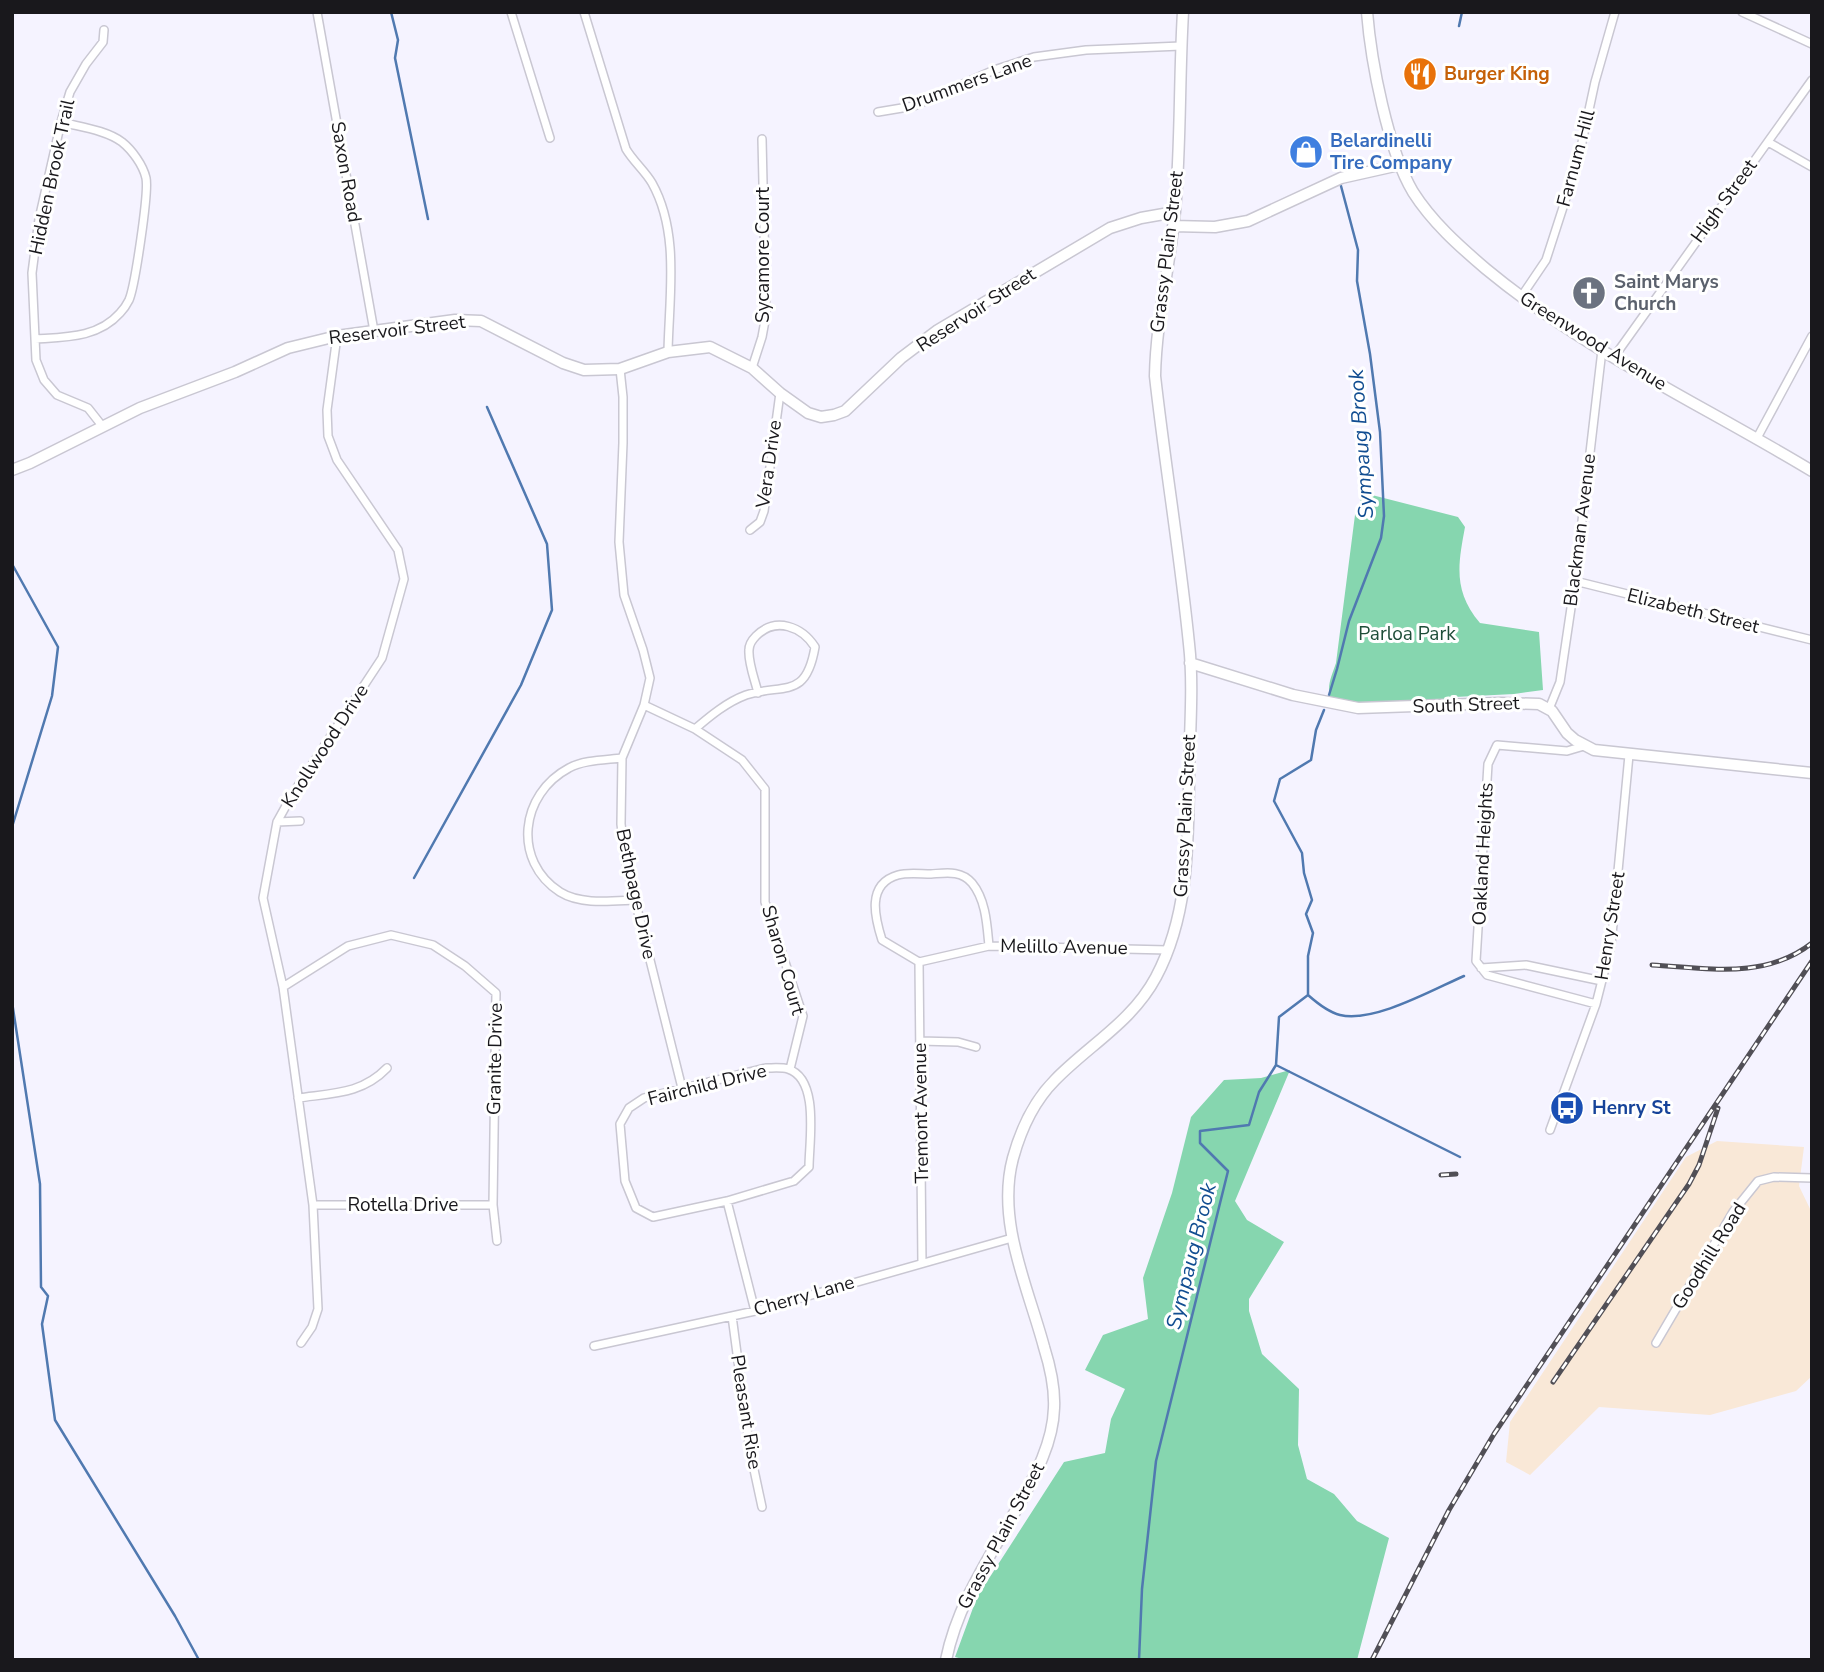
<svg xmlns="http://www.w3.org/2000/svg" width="1824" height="1672" viewBox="0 0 1824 1672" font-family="'Nunito Sans',sans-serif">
	<rect width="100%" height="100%" fill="#f5f3ff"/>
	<path fill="#f9e8d7" d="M1717,1141L1804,1147L1799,1186L1812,1213V1376L1796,1391L1710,1415L1599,1407L1530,1475L1506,1462L1510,1422L1686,1157Z"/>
	<path fill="#86d6af" d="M1368,494L1458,517L1465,527C1458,565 1453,591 1480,623L1539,632L1543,690L1514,694L1455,697L1432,702L1354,703L1332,700C1325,689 1332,675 1336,663L1355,515L1361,499Z
		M1290,1070L1235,1201L1247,1220L1284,1242L1249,1299V1311L1262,1354L1299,1389L1298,1445L1307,1479L1334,1494L1357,1521L1389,1538L1357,1660H966L955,1657L977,1597L1064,1462L1105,1453L1111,1419L1125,1389L1085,1370L1103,1335L1148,1319L1143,1278L1172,1193L1191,1117L1224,1080L1261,1078Z"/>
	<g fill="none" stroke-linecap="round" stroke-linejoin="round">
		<path stroke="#5079b0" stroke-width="2.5" d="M391,12L398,40L395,58L428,219
			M1459,26L1462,12
			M12,564L58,647L52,696L12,827
			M1329,695L1337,669L1349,621L1381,538L1384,516L1380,432L1370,354L1357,281L1358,250L1341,186
			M414,878L521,685L552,610L547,544L487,407
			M1308,995C1317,1003 1328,1012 1340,1015C1374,1023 1432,990 1464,976
			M12,1002L40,1184L41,1287L48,1296L42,1324L55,1420L175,1616L199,1660
			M1276,1065L1460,1157
			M1139,1660L1142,1589L1156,1461L1228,1171L1200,1143V1131L1249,1125L1259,1092L1276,1065L1279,1017L1308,995V956L1313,933L1306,914L1312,900L1304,873L1302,853L1274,801L1280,779L1311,760L1316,730L1324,710"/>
		<g stroke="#c9c7d2" stroke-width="10">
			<path id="street" d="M317,12L374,331
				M511,12L550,138
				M584,12L626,149C633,161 645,171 652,183C680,233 669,296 668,352
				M1742,12L1812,44
				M878,112L914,106L994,70L1034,57L1086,50L1181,46
				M1768,142L1812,167
				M1521,297L1546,260L1578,161L1595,82L1615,12
				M35,339C65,337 98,338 120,313C123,310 127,304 129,300C135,286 149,192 146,178C143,165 132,150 122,142C106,130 80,127 61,122
				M1614,357L1812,80
				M752,368L762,337L766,315L762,139
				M620,369L623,397V443L619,542L624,595L643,650L650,678L644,705L622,758L621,824L626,864L682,1088
				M103,427L88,408L57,395L44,380L36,360L32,273L39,219L61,122L70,92L86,64L103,42L104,30
				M1757,438L1812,336
				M750,530L760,522L764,511L780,393
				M1575,581L1812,640
				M644,705L695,729L742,760L765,789V902L803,1016L790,1069
				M1549,709L1560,682L1575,581L1602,350
				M695,729C710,716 727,702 746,695C784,683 806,700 815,647C802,627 776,616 756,636C752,640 749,645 749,650C748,663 755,680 758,693
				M1584,746L1567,751L1497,745L1488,764L1476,961L1487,975L1596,1004
				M622,758C605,760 583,760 569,768C520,794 512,861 560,892C581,905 611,901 635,900
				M277,822L300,821
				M919,962L922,1263
				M919,962L882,940C875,918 866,884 898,875C908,872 921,874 931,874C946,873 961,870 972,883C986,900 987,925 989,946
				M919,962L989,946L1168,950
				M1481,968L1526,965L1602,981
				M283,987L348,946L391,935L433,945L465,966L496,993L493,1205L497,1241
				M920,1041L958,1042L976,1047
				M766,1068C773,1068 782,1067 788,1069C820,1079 809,1142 809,1167L794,1181L727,1201L653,1217L636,1208L625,1181L620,1124L629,1108L644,1098Z
				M298,1098C333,1093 362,1094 387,1068
				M1550,1130L1596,1004L1611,945L1629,755
				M727,1201L755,1311
				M313,1205H493
				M732,1316L750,1451L762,1507
				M301,1343L312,1327L318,1309L313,1205L283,987L263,898L277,822L292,795L382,658L404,579L398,550L337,460L328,436L327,410L337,336
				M1656,1343L1733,1212L1758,1181L1774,1177L1812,1178
				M594,1346L755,1311L1012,1238"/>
		</g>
		<g stroke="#c9c7d2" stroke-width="13">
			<path id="secondary" d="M1367,12C1371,62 1388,150 1413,192C1432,222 1459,246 1486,269C1585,351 1703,405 1812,471
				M1173,226L1215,227L1248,221L1341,178L1399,165
				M12,470L30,463L140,408L235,372L288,348L337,336L455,320L481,321L563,363L584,370L620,369L668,352L710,347L752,368L780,393L808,413L821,417L834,415L845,411L901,358L938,330L1110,228L1141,218L1175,212
				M1190,663L1293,695L1358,708L1500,703L1539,704L1552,711L1567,733L1575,740L1594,750L1812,773
				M946,1660C957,1605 989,1558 1016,1510C1033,1479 1053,1445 1054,1408C1055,1387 1050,1366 1044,1347C1028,1287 996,1221 1013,1158C1021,1129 1033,1102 1055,1080C1089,1045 1132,1022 1156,977C1188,917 1188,848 1189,782C1189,737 1194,688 1189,644C1180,554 1165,465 1155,376C1156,320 1170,266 1175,211C1181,145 1179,79 1183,12"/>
		</g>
		<use href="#street" stroke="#fff" stroke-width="7"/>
		<use href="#secondary" stroke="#fff" stroke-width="10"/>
		<g stroke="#514f56" stroke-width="5">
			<path id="rail" d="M1652,965C1707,968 1765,980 1812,943
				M1441,1175L1456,1174
				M1553,1382L1689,1184L1699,1165L1718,1108
				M1372,1660L1449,1510L1494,1434L1812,961"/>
		</g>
		<use href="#rail" stroke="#fff" stroke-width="2.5" stroke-dasharray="8" stroke-linecap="butt"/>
	</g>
	<defs>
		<g id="restaurant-disc" transform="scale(1.75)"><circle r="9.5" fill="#e8710a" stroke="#fff"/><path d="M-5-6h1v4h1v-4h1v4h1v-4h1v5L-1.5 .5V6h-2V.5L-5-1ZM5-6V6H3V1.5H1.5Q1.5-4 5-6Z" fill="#fff"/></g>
		<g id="shop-disc" transform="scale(1.75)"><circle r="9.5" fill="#3f7fe0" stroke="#fff"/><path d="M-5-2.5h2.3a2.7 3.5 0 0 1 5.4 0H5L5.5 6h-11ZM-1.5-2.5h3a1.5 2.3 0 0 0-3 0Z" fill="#fff"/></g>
		<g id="church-disc" transform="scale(1.75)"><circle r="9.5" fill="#6b7280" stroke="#fff"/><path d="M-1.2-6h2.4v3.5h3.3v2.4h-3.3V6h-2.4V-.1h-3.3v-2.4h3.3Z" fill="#fff"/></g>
		<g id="bus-disc" transform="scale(1.75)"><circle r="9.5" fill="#1a4fb4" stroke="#fff"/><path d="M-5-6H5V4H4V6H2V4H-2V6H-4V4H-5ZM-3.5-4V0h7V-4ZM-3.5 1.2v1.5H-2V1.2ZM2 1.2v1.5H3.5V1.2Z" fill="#fff"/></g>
	</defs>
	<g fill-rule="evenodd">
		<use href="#restaurant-disc" x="1420" y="74"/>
		<use href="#shop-disc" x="1306" y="152"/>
		<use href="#church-disc" x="1589" y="293"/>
		<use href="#bus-disc" x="1567" y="1108"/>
	</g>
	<g text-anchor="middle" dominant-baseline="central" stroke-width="6" stroke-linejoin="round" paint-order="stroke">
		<g font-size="19" font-weight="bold" fill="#c56008" stroke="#fff" text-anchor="start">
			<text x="1444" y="74">Burger King</text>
		</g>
		<g font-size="19" fill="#19181c" stroke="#fff">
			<text transform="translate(967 83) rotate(-20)">Drummers Lane</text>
			<text transform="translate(1576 158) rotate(-75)">Farnum Hill</text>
			<text transform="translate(346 172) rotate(80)">Saxon Road</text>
			<text transform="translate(52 177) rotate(-78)">Hidden Brook Trail</text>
			<text transform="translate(1724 201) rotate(-54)">High Street</text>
			<text transform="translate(1167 252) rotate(-83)">Grassy Plain Street</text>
			<text transform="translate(763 255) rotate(-90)">Sycamore Court</text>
			<text transform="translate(976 310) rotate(-33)">Reservoir Street</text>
			<text transform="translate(397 330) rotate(-7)">Reservoir Street</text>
			<text transform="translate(1593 341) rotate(32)">Greenwood Avenue</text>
			<text transform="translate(769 464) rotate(-82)">Vera Drive</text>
			<text transform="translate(1580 530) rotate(-83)">Blackman Avenue</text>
			<text transform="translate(1693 611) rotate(14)">Elizabeth Street</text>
			<text transform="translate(1466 705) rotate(-2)">South Street</text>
			<text transform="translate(325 746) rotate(-57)">Knollwood Drive</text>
			<text transform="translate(1185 816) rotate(-87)">Grassy Plain Street</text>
			<text transform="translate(1483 854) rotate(-87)">Oakland Heights</text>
			<text transform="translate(636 894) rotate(78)">Bethpage Drive</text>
			<text transform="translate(1610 926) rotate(-81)">Henry Street</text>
			<text transform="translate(1064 947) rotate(1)">Melillo Avenue</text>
			<text transform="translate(783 960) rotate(74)">Sharon Court</text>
			<text transform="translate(495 1059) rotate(-89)">Granite Drive</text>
			<text transform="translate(707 1085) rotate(-14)">Fairchild Drive</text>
			<text transform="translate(921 1113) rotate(-91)">Tremont Avenue</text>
			<text x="403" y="1205">Rotella Drive</text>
			<text transform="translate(1709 1256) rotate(-58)">Goodhill Road</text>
			<text transform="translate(804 1296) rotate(-16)">Cherry Lane</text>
			<text transform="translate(746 1412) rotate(81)">Pleasant Rise</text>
			<text transform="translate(1001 1536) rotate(-62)">Grassy Plain Street</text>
		</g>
		<g font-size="19" font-weight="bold" fill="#366cbe" stroke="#fff" text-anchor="start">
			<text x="1330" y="141">Belardinelli<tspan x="1330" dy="22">Tire Company</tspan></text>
		</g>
		<g font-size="19" font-weight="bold" fill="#5b616d" stroke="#fff" text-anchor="start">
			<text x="1614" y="282">Saint Marys<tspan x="1614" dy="22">Church</tspan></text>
		</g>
		<g font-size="19" fill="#1e4d38" stroke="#fff">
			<text x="1407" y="634">Parloa Park</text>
		</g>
		<g font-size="19" font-weight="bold" fill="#164399" stroke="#fff" text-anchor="start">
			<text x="1592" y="1108">Henry St</text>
		</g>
		<g font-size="21" font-style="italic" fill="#114d91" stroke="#fff">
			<text transform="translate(1361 444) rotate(-94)">Sympaug Brook</text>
			<text transform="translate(1191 1256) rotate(-76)">Sympaug Brook</text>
		</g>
	</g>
	<rect width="1824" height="1672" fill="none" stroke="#19181c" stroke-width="28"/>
</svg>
